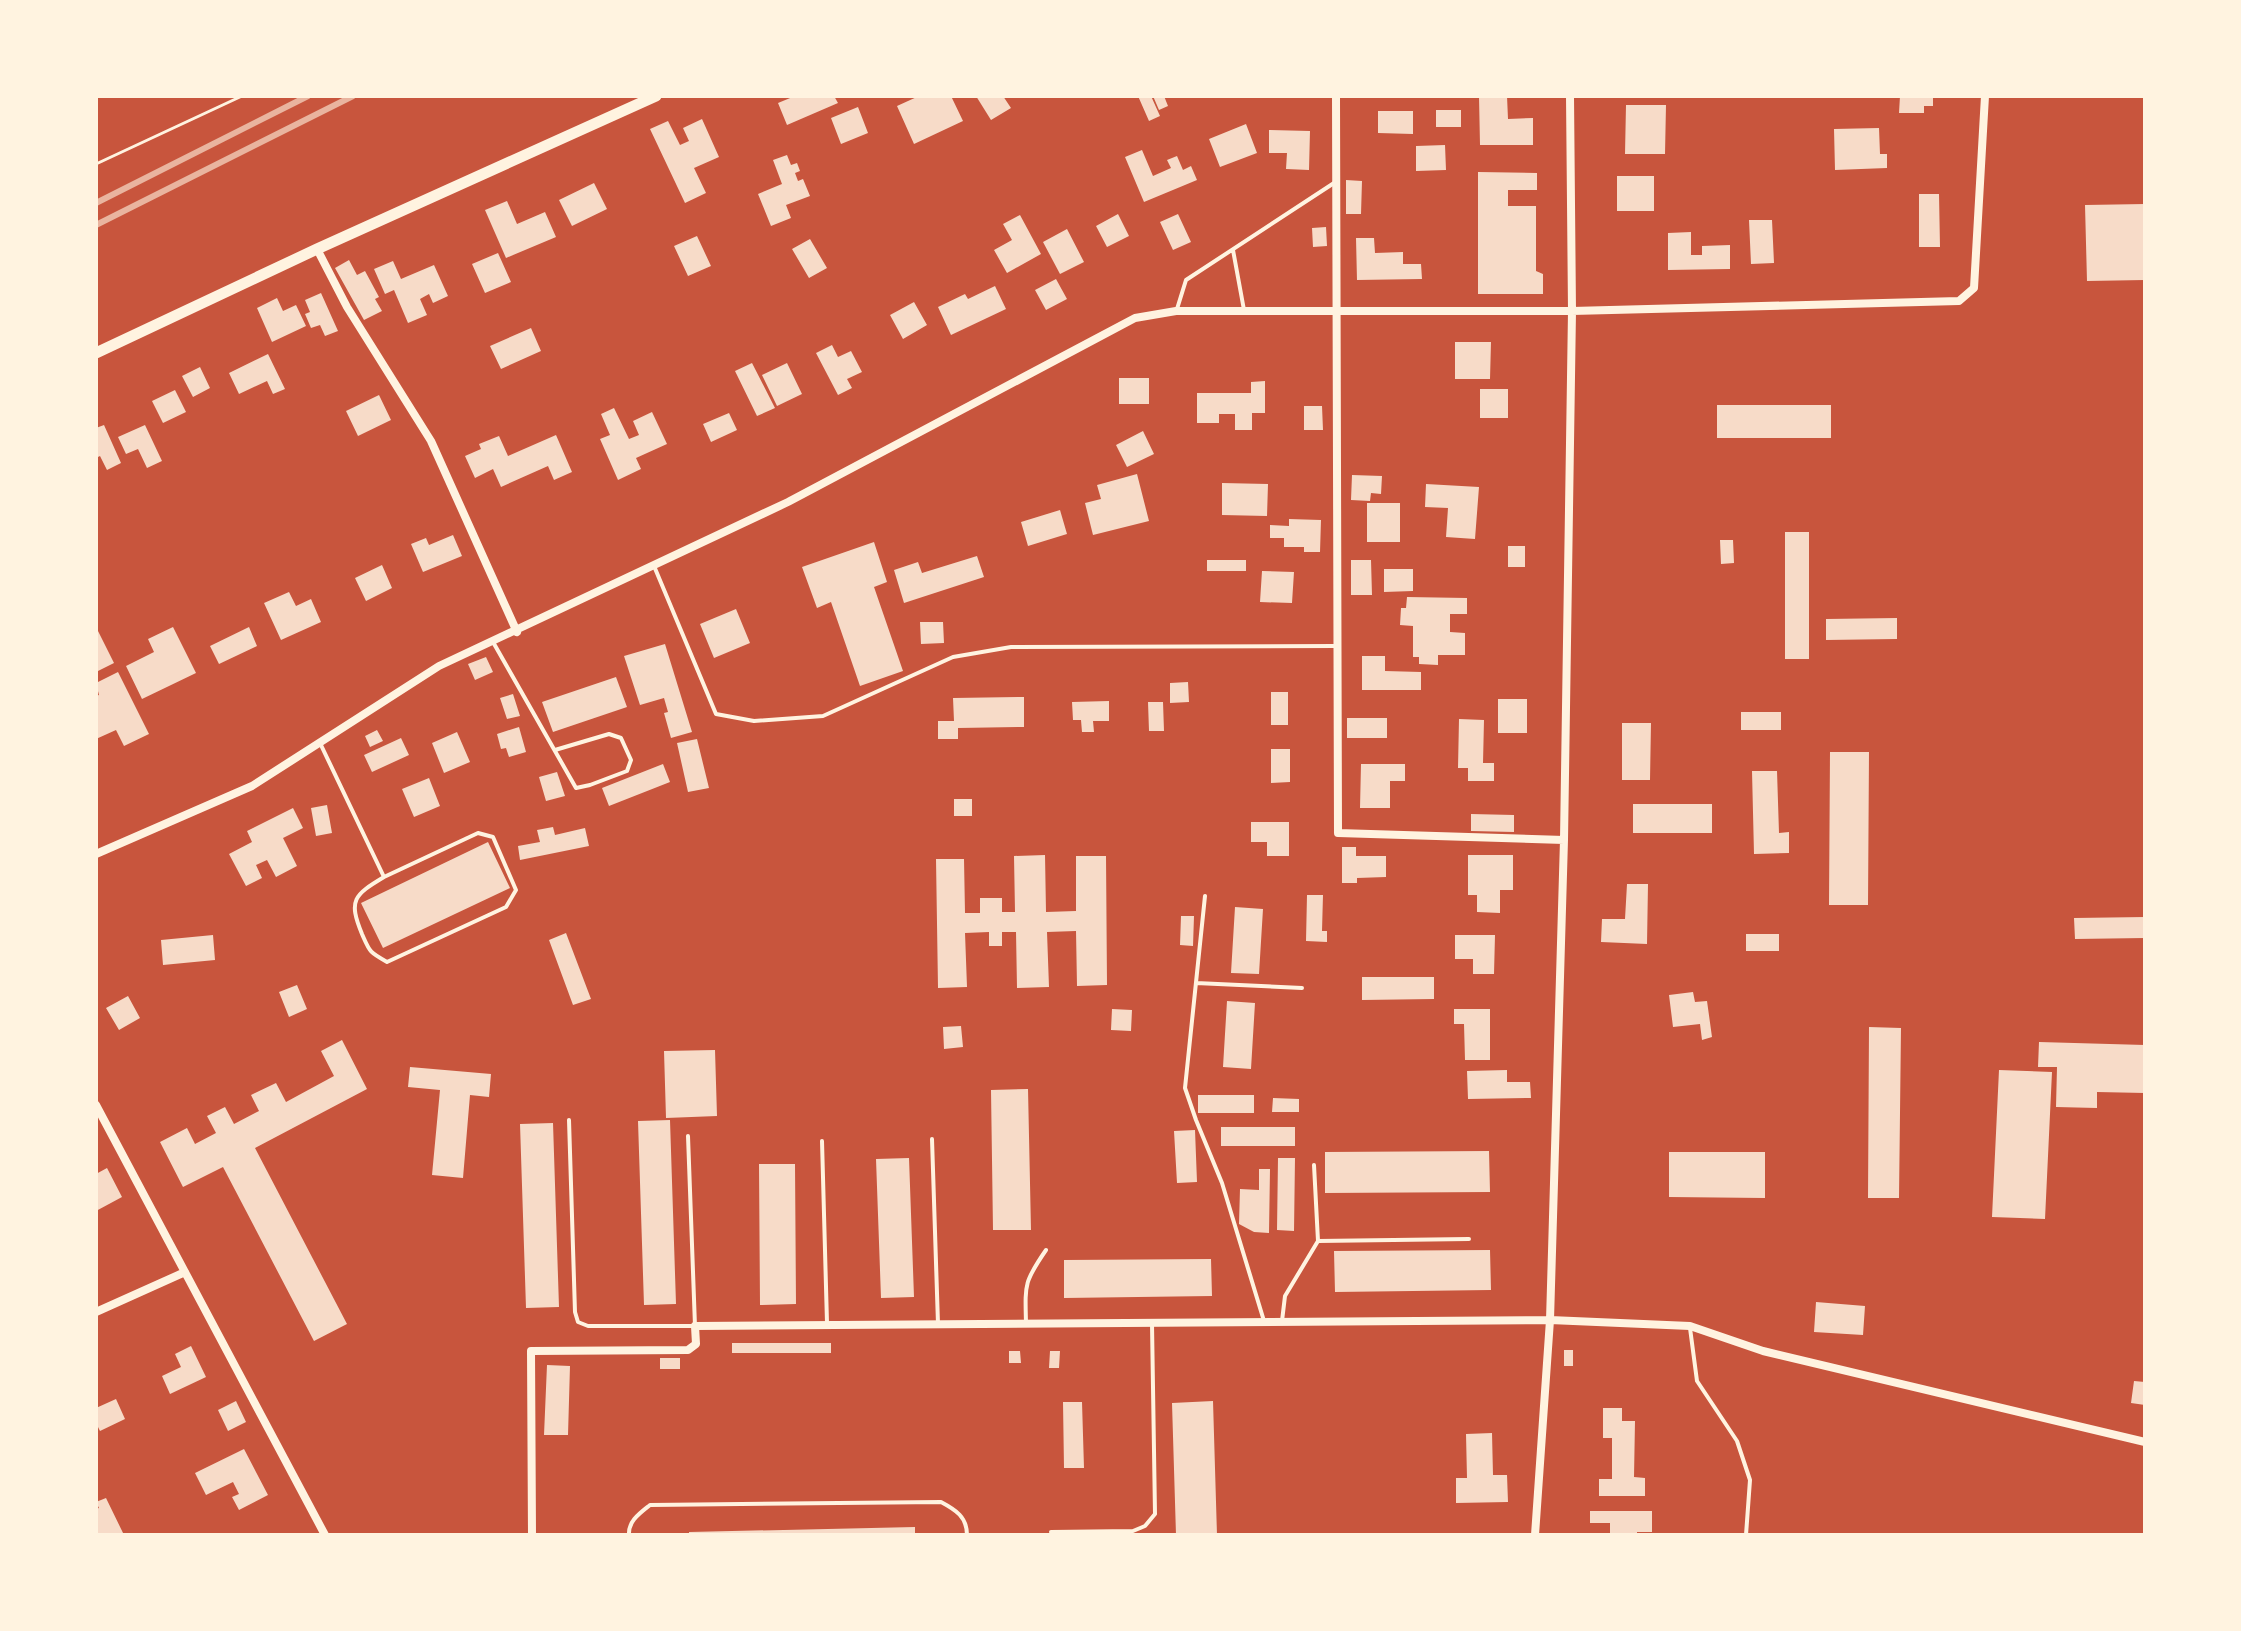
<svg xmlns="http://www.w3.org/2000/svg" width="2241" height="1631" viewBox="0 0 2241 1631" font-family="Lato,sans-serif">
	<rect width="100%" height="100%" fill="#c8553d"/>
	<path fill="#f7dbc8" d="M795,96H834L838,103L787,125L778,103Z
		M919,96H951L963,121L914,144L897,106Z
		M976,96H1003L1011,108L991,120Z
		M1138,96H1151L1160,116L1149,121Z
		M1153,96H1164L1168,106L1159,110Z
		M1479,96H1507L1508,119L1533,118V145H1480Z
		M1900,96H1933V106H1924V113H1899Z
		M1626,105H1666L1665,154H1625Z
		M858,107L868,133L841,144L831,118Z
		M1436,110H1461V127H1436Z
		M1378,111H1413V134L1378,133Z
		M702,119L719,157L694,168L706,193L685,203L650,129L668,121L680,145L689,141L683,128Z
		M1246,124L1257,153L1220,167L1209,139Z
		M1879,128L1880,154H1887V168L1835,170L1834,129Z
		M1269,130L1310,131L1309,170L1286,169L1287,153H1269Z
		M1445,145L1446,170L1416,171V146Z
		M1142,150L1153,176L1171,168L1167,160L1177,156L1183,170L1191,166L1197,180L1144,202L1125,157Z
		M787,155L791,165L797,163L800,171L795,173L798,181L803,179L810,196L786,205L791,218L771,226L758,194L782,184L773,160Z
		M1478,172L1537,173V190H1508V206H1536V271L1543,274V294H1478Z
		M1617,176H1654V211H1617Z
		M1346,180L1362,181L1361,214H1346Z
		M594,183L607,209L572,226L559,200Z
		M1919,194H1939L1940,247H1919Z
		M507,201L517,224L545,212L556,237L506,258L485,210Z
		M2145,204V280L2087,281L2085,205Z
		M1118,214L1129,236L1107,247L1096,226Z
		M1178,214L1191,242L1173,250L1160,222Z
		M1020,215L1041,254L1007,273L994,250L1012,240L1003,224Z
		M1749,220H1772L1774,263L1751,264Z
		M1326,227L1327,246L1313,247L1312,228Z
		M1067,229L1084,262L1060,274L1043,242Z
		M1691,232V255H1702V246L1730,245V269L1668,270V233Z
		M697,236L711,266L688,276L674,246Z
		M1356,238H1374L1375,253L1403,252V264H1421L1422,279L1357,280Z
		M810,239L827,268L809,278L792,249Z
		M498,253L511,282L485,293L472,264Z
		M349,260L357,275L365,271L379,297L375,299L382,311L364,320L335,268Z
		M393,261L401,279L434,265L448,296L433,303L429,294L420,299L427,315L408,323L394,290L385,294L374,269Z
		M1056,279L1067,299L1046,310L1035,290Z
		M995,286L1006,309L951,335L938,307L965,294L968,299Z
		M321,293L338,331L325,336L320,325L311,328L305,314L310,312L305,300Z
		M277,298L283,311L296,305L306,326L272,342L257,308Z
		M914,302L927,325L903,339L890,315Z
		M531,328L541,351L501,369L490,346Z
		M1455,342H1491L1490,379H1455Z
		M832,345L838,357L851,351L862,372L847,379L852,388L838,395L816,353Z
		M268,354L285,389L273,394L267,381L239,394L229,373Z
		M752,363L775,408L757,416L735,371Z
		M787,363L802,394L777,406L762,375Z
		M200,367L210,388L193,397L182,376Z
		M1119,378H1149V404H1119Z
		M1265,381V413H1252V430H1235V414H1219V423H1197V393H1251V382Z
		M1480,389H1508V418H1480Z
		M175,390L186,412L163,423L152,401Z
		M379,395L391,420L358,436L346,411Z
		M1717,405H1831V438H1717Z
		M1304,406H1322L1323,430H1304Z
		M614,408L629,439L639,435L633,421L652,412L667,444L636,458L641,469L618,480L600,439L610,435L601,414Z
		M729,413L737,430L711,442L703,424Z
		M104,425L121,463L107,470L100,456L96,458V428Z
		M145,425L162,461L147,468L138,449L126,454L118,437Z
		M1143,431L1154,454L1127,467L1116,445Z
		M556,435L572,472L554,480L548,466L501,487L493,469L475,478L465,456L481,449L479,444L499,436L508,456Z
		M1137,474L1149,521L1093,535L1085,503L1101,499L1097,485Z
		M1352,475L1382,476L1381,494L1371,493L1370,501L1351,500Z
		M1222,483L1268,484L1267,516L1222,515Z
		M1426,484L1479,487L1475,539L1446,537L1448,508L1425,507Z
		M1367,503H1400V542H1367Z
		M1060,510L1067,534L1028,546L1021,522Z
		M1289,519L1321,520L1320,552H1304V547H1284V538H1270V525L1289,526Z
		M1785,532H1809V659H1785Z
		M453,535L462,556L423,572L411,544L426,538L429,545Z
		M1720,540H1733L1734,563L1721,564Z
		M874,542L887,582L874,587L903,671L860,686L831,602L817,608L802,567Z
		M1508,546H1525V567H1508Z
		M977,556L984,577L904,603L894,570L918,562L922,573Z
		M1207,560H1246V571H1207Z
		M1351,560H1371L1372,595H1351Z
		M382,565L392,588L366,601L355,578Z
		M1384,569H1413V591L1384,592Z
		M1262,571L1294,572L1292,603L1260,602Z
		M289,592L296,606L311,599L321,622L281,640L264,603Z
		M1407,597L1467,598V614H1450V632L1465,633V655H1438V665L1419,664V657H1413V626L1400,625L1401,608H1406Z
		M736,609L750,643L714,658L700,624Z
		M1897,618V639L1826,640V619Z
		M920,622H943L944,643L921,644Z
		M96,627L114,663L96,672Z
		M173,627L196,673L142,699L126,666L154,652L148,639Z
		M249,627L257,646L219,664L210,646Z
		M665,644L692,732L671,738L664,713L668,712L664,698L640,705L624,656Z
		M1362,656H1385V671L1421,672V690H1362Z
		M486,657L493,672L475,680L468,664Z
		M118,672L149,734L124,746L116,730L96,739V696L99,695L96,683Z
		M616,677L627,707L553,732L542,702Z
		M1188,682L1189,702L1170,703V683Z
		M1271,692H1288V725H1271Z
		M513,694L520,716L507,719L500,698Z
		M1024,697V727L958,728V739H938V721H954L953,698Z
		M1498,699H1527V733H1498Z
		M1109,701V721H1093L1094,732H1082L1081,720H1073L1072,702Z
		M1148,702H1163L1164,731H1149Z
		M1741,712H1781V730H1741Z
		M1347,718H1387V738H1347Z
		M1459,719L1484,720L1483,763H1494V781H1468V768H1458Z
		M1622,723H1651L1650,780H1622Z
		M519,727L526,752L509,757L506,748L501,749L497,734Z
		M377,730L383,741L370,747L365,736Z
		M457,732L470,762L444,773L432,743Z
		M401,738L409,755L372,772L364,755Z
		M697,739L709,788L688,792L677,743Z
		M1271,749H1290V782L1271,783Z
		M1830,752H1869L1868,905H1829Z
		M663,764L670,782L609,806L602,788Z
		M1361,764H1405V781H1390V808H1360Z
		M1752,771H1777L1779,833L1789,832V853L1754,854Z
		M557,772L565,796L546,801L539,777Z
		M429,778L440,806L414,817L402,789Z
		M954,799H972V816H954Z
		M1633,804H1712V833H1633Z
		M327,805L332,833L316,836L311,808Z
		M293,808L303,828L283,838L297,866L276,877L267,860L256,865L262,878L246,886L229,854L252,842L247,831Z
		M1471,814L1514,815V832L1471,831Z
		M1251,822H1289V856H1267V842H1251Z
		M553,827L555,835L585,828L589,846L520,860L518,846L540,842L537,830Z
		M488,842L510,888L383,948L361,903Z
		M1342,847H1356V856H1386V877L1357,878V883H1342Z
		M1045,855L1046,912L1076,911V856H1106L1107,985L1077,986L1076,931L1047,932L1049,987L1017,988L1016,932H1002V946H989V932L965,933L967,987L938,988L936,859H964L965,913H980V898H1002V912H1015L1014,856Z
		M1468,855H1513V890H1500V913L1477,912V895H1468Z
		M1627,884H1648L1647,944L1601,942L1602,919H1625Z
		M1307,895H1323L1322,931H1327V942L1306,941Z
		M1235,907L1263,909L1259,974L1231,973Z
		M1181,916H1194L1193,946L1180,945Z
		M2145,917V938L2075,939L2074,918Z
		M566,933L591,999L573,1005L549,940Z
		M1746,934H1779V951H1746Z
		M213,935L215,960L163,965L161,940Z
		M1455,935H1495L1494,974H1473V959H1455Z
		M1362,977H1434V999L1362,1000Z
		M297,985L307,1009L289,1017L279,992Z
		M1693,992L1695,1002L1707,1001L1712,1037L1702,1040L1700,1024L1673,1027L1669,995Z
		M128,996L140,1018L119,1030L106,1008Z
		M1227,1001L1255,1003L1251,1069L1223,1067Z
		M1112,1009L1132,1010L1131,1031L1111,1030Z
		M1454,1009H1490V1060H1465L1464,1024H1454Z
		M961,1026L963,1047L944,1049L943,1027Z
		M1869,1027L1901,1028L1899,1198H1868Z
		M342,1040L367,1089L255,1148L347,1324L314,1341L223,1167L183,1187L160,1142L187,1128L195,1144L216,1133L207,1116L225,1107L234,1124L259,1111L251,1095L276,1083L286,1102L334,1076L321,1051Z
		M2039,1042L2145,1045V1093L2097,1092V1108L2056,1107L2057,1067H2038Z
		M715,1050L717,1116L666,1118L664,1051Z
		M410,1067L491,1074L489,1097L470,1095L463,1178L432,1175L440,1090L408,1087Z
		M1507,1070V1082H1530L1531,1098L1468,1099L1467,1071Z
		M1999,1070L2052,1072L2045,1219L1992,1217Z
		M1028,1089L1031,1230H993L991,1090Z
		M1198,1095H1254V1113H1198Z
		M1273,1098L1299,1099V1112H1272Z
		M670,1120L676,1304L644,1305L638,1121Z
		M553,1123L559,1307L526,1308L520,1124Z
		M1221,1127H1295V1146H1221Z
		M1195,1130L1197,1182L1177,1183L1174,1131Z
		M1489,1151L1490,1192L1325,1193V1152Z
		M1669,1152H1765V1198L1669,1197Z
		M909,1158L914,1297L881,1298L876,1159Z
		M1278,1158H1295L1294,1231L1277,1230Z
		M759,1164H795L796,1304L760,1305Z
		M107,1168L122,1197L96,1211V1174Z
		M1259,1169H1270L1269,1233L1254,1232L1239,1224L1240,1189L1259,1190Z
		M1490,1250L1491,1290L1335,1292L1334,1251Z
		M1211,1259L1212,1296L1064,1298V1260Z
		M1816,1302L1865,1306L1863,1335L1814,1332Z
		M732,1343H831V1353H732Z
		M191,1346L206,1377L170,1394L162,1376L181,1367L175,1354Z
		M1564,1350H1573V1366H1564Z
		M1009,1351H1020L1021,1363H1009Z
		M1050,1351H1060L1059,1368H1049Z
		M660,1358H680V1369H660Z
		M547,1365L570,1366L568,1435H544Z
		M2134,1381L2145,1382V1405L2131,1403Z
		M116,1399L125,1419L100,1431L96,1423V1408Z
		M236,1401L246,1422L228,1431L218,1410Z
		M1213,1401L1217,1535H1176L1172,1403Z
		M1063,1402H1082L1084,1468H1064Z
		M1603,1408H1622V1421H1635L1634,1477L1645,1478V1496H1599V1479H1612V1438H1603Z
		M1492,1433L1493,1475H1507L1508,1502L1456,1503V1478H1467L1466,1434Z
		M244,1449L268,1495L239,1510L232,1497L239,1494L233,1482L206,1495L195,1473Z
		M106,1498L124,1535H96V1509L99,1508L96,1502Z
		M1590,1511H1652V1532H1637V1535H1610V1523H1590Z
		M915,1527V1535H689V1532Z"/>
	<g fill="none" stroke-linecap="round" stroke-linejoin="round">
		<path stroke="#fff3e0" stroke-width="3" d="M96,164L242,96"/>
		<path stroke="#fff3e0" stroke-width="4" d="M1233,250L1244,310
			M1177,309L1186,280L1334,183
			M654,566L716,714L754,721L823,716L953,657L1011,647L1335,646
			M493,642L576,788L590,785L627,771L631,760L621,738L609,734L555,750
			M320,743L384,877L478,833L493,837L516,890L506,907L387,962C369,952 370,952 362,934C348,900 354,895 384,877
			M1205,896L1185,1088L1196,1120L1222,1183L1264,1321
			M1196,983L1302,988
			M569,1120L575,1312L578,1322L588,1326H695L688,1136
			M932,1139L938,1324
			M822,1141L827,1323
			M1318,1241L1469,1239
			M1282,1321L1285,1296L1318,1241L1314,1165
			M1026,1323C1025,1284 1024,1282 1046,1250
			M1690,1328L1697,1381L1737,1441L1750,1480L1746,1535
			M1051,1532L1133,1531L1145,1526L1155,1514L1152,1324
			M629,1535C628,1521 640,1513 650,1505L941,1502C956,1510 967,1517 967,1535"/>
		<path stroke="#fff3e0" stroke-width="8" d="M1336,96L1338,833L1564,840
			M317,249L347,307L431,441L517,632
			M96,854L252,786L439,666L788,502L1135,318L1176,311H1572L1959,301L1974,288L1985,96
			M96,1105L325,1535
			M96,1312L185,1272
			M532,1535L531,1351L688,1350L696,1344L695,1326L1550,1320L1690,1326L1763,1351L2145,1442
			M1535,1535L1550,1320L1564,840L1572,311L1570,96"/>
		<path stroke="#fff3e0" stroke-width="11" d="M96,353L317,249L656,96"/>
		<path stroke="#e9b49f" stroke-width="6" d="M96,203L308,96
			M96,225L353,96"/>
	</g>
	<rect width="2241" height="1631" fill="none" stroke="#fff3e0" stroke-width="196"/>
</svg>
